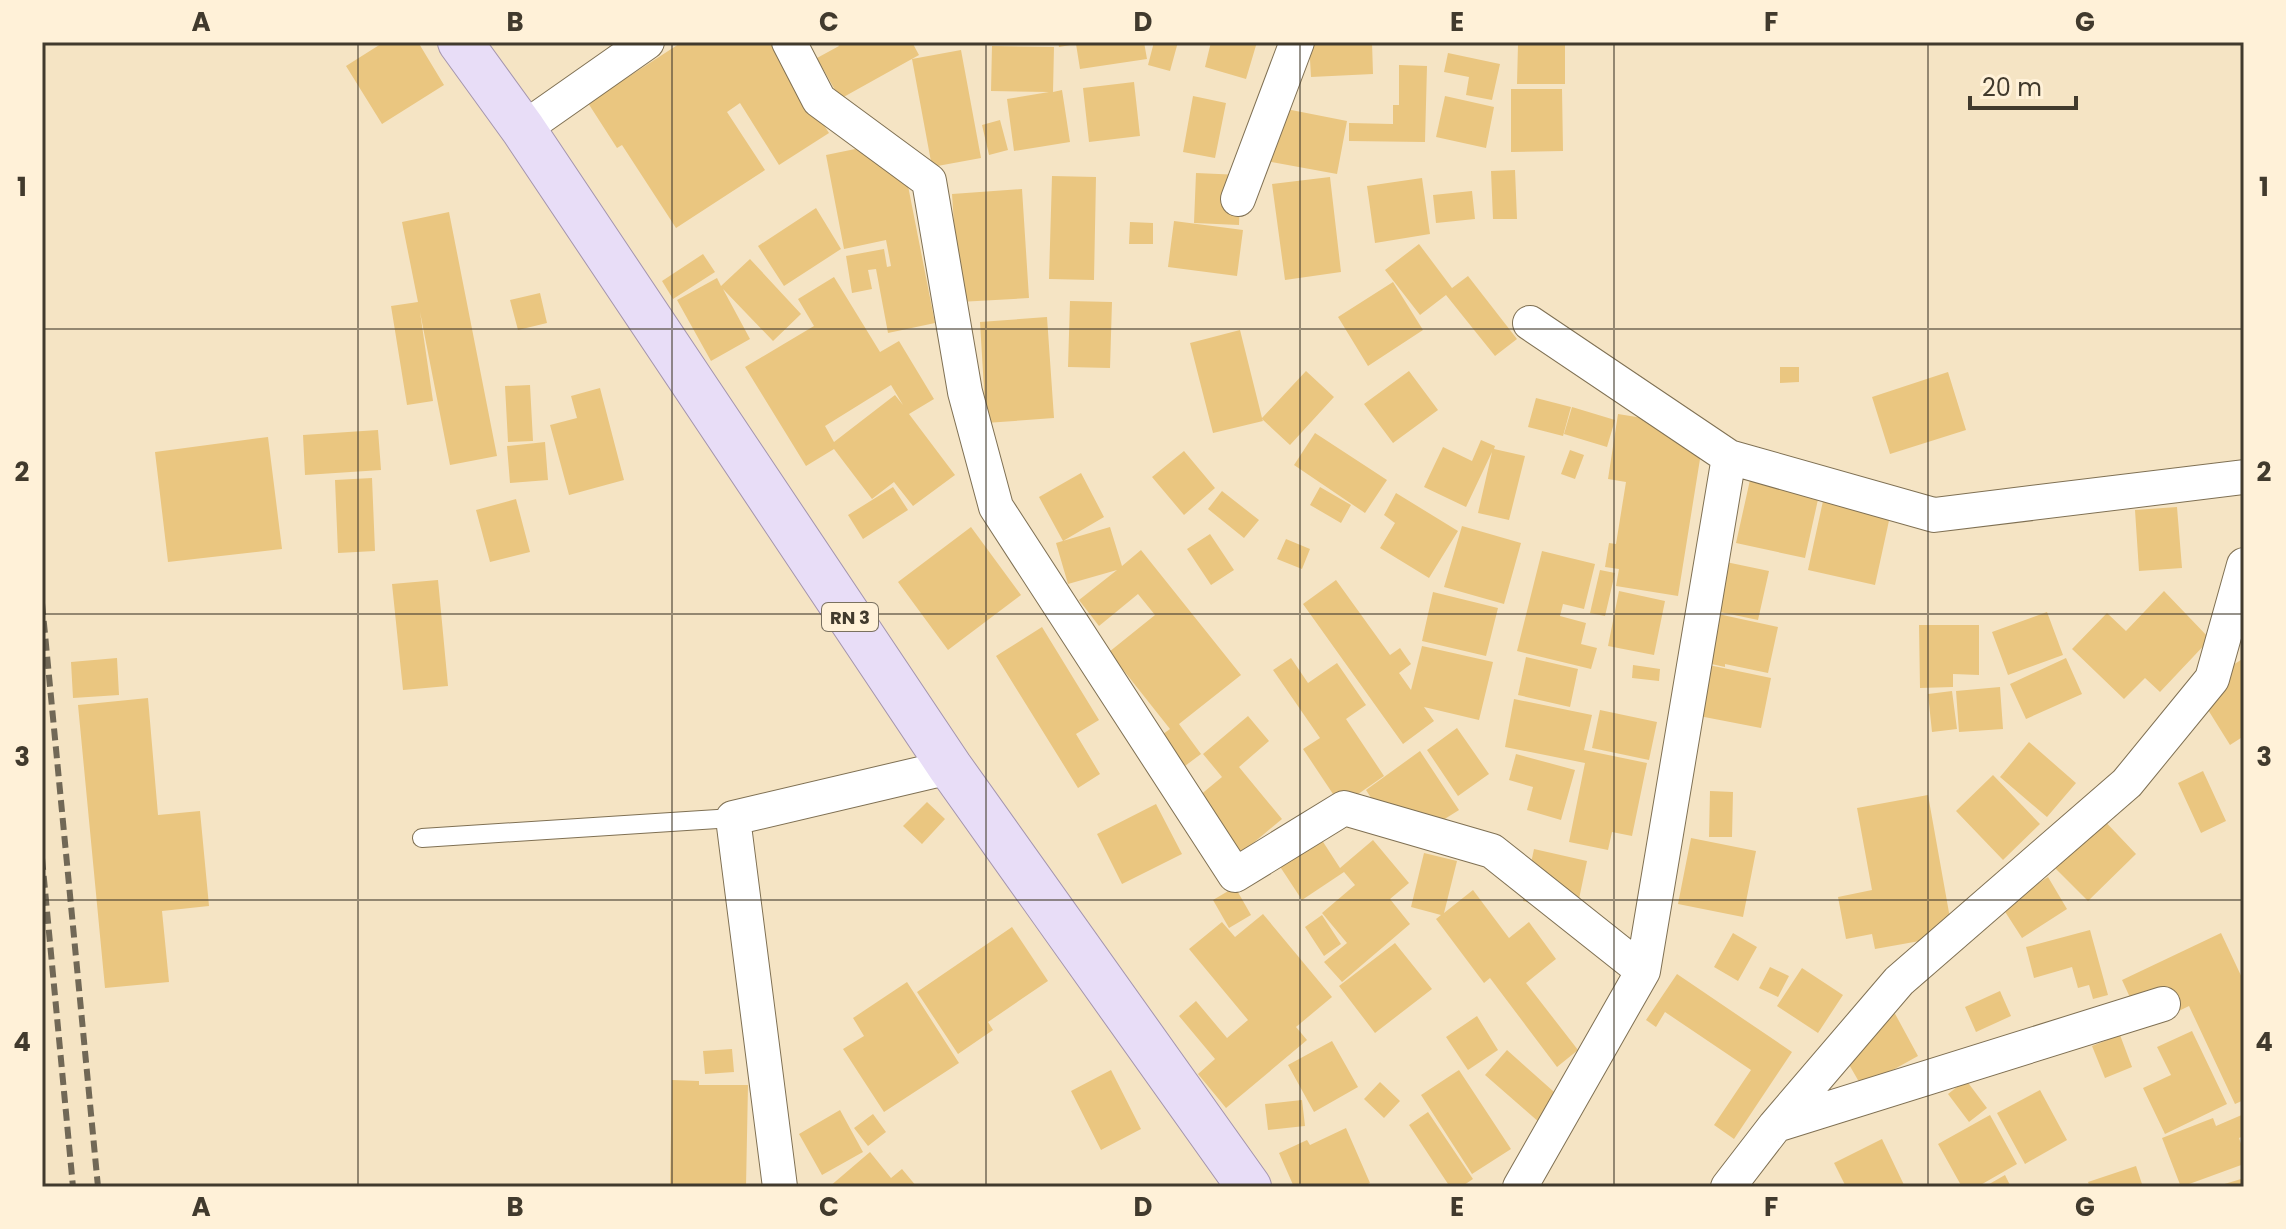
<svg xmlns="http://www.w3.org/2000/svg" width="2286" height="1229" viewBox="0 0 2286 1229" font-family="Poppins,sans-serif">
	<rect width="100%" height="100%" fill="#f5e4c4"/>
	<path fill="#eac680" fill-rule="evenodd" d="M384,42H418L444,85L382,124L346,66Z
		M682,42H770L829,133L779,165L740,103L727,112L765,170L676,228L622,145L617,148L588,103Z
		M837,42H912L919,55L840,99L817,58L839,46Z
		M1058,42H1144L1147,59L1080,69L1076,44L1059,47Z
		M1154,42H1178L1170,71L1148,65Z
		M1211,42H1257L1246,79L1205,67Z
		M1309,42H1372L1373,74L1311,77Z
		M1518,44H1565V84H1517Z
		M992,46L1054,47L1053,92L1062,90L1070,142L1014,151L1007,99L1049,92L991,91Z
		M961,50L981,158L932,167L912,59Z
		M1448,53L1500,64L1492,100L1466,95L1469,77L1444,72Z
		M1399,65L1427,66L1425,142L1349,141V123L1393,124V105H1399Z
		M1134,82L1140,136L1089,142L1083,88Z
		M1511,89H1562L1563,151L1511,152Z
		M1193,96L1226,103L1215,158L1183,152Z
		M1445,96L1494,107L1486,148L1436,137Z
		M1276,107L1347,121L1337,174L1266,161Z
		M1000,120L1008,150L989,155L982,125Z
		M899,140L935,323L888,333L876,269L868,270L872,289L852,293L846,256L884,249L887,267L891,266L886,240L844,249L826,155Z
		M1515,170L1517,219H1493L1491,171Z
		M1196,173L1241,175L1239,225L1194,223Z
		M1052,176L1096,177L1094,280L1049,279Z
		M1330,177L1341,272L1285,280L1272,184Z
		M1422,178L1430,234L1375,243L1367,186Z
		M1022,189L1029,298L959,302L952,194Z
		M1472,191L1475,219L1436,223L1433,195Z
		M816,208L841,249L784,286L758,246Z
		M449,212L497,456L450,465L420,312L433,401L407,405L391,306L418,302L402,222Z
		M1174,221L1243,230L1237,276L1168,267Z
		M1130,222L1153,223V244H1129Z
		M1419,244L1452,288L1468,276L1517,339L1495,356L1446,295L1420,315L1385,270Z
		M703,254L715,272L673,299L662,281Z
		M750,259L801,314L773,341L723,289L750,339L711,361L677,300L717,278L721,286Z
		M834,277L880,352L899,341L934,399L909,414L955,475L913,506L894,482L872,499L834,449L806,466L745,367L814,326L798,299ZM891,385L903,405L895,395L834,442L825,426Z
		M1393,282L1423,330L1368,366L1338,317Z
		M540,293L547,323L518,330L510,300Z
		M1070,301L1112,302L1110,368L1068,367Z
		M1047,317L1054,418L986,423L980,322Z
		M1240,330L1262,418L1306,371L1334,397L1290,445L1262,419L1263,421L1213,433L1190,343Z
		M1780,367H1799V382L1780,383Z
		M1409,371L1438,410L1393,443L1364,404Z
		M1948,372L1966,430L1890,454L1872,397Z
		M530,385L533,441L508,442L505,386Z
		M600,388L624,480L569,495L550,425L577,418L571,396Z
		M1536,398L1571,407L1563,436L1528,427Z
		M1572,407L1615,420L1607,447L1564,434Z
		M1618,414L1705,428L1678,596L1616,586L1619,569L1605,567L1609,543L1616,544L1626,482L1608,479Z
		M378,430L381,470L305,475L303,435Z
		M1315,433L1387,480L1365,513L1294,465Z
		M268,437L282,549L168,562L155,452Z
		M1481,440L1495,446L1494,449L1525,456L1509,520L1478,513L1492,452L1466,507L1424,487L1443,447L1472,461Z
		M545,442L548,480L510,483L507,446Z
		M1570,450L1584,455L1575,479L1561,474Z
		M1184,451L1215,488L1184,515L1152,477Z
		M1081,473L1104,517L1063,541L1039,497Z
		M372,478L375,551L338,553L335,480Z
		M1750,480L1819,495L1805,558L1736,543Z
		M893,487L908,510L863,539L848,515Z
		M1320,487L1351,505L1341,523L1310,505Z
		M1222,491L1259,520L1244,538L1208,509Z
		M1396,493L1458,531L1429,578L1380,548L1395,523L1384,515Z
		M516,499L530,552L490,562L476,510Z
		M1823,501L1890,516L1875,585L1808,570Z
		M2177,507L2182,568L2139,571L2135,510Z
		M1462,526L1521,543L1504,604L1444,587Z
		M971,527L1021,595L948,650L898,582Z
		M1110,527L1122,566L1141,550L1241,675L1179,724L1201,754L1169,778L1145,747L1170,729L1109,652L1155,615L1138,594L1099,626L1079,600L1117,570L1068,584L1056,543Z
		M1210,534L1234,570L1211,585L1187,549Z
		M1286,539L1310,549L1302,569L1277,559Z
		M1542,551L1595,564L1584,609L1563,604L1560,616L1586,623L1581,644L1597,648L1591,669L1517,651Z
		M1726,562L1769,571L1758,620L1715,611Z
		M1600,570L1615,573L1605,616L1590,613Z
		M438,580L448,686L403,690L392,584Z
		M1336,580L1390,655L1400,648L1411,664L1399,673L1411,690L1422,646L1493,662L1479,720L1424,707L1434,721L1403,744L1303,604Z
		M1619,591L1665,601L1654,655L1608,646Z
		M2164,591L2210,639L2160,692L2145,678L2124,699L2072,649L2107,613L2126,631Z
		M1433,592L1498,608L1486,656L1422,641Z
		M2047,612L2063,655L2008,675L1992,632Z
		M1718,614L1778,627L1768,673L1725,664V667L1707,663Z
		M1919,625H1979V675L1953,674V687L1920,688Z
		M1042,627L1099,720L1076,734L1100,774L1078,788L996,656Z
		M1526,657L1578,669L1570,707L1518,695Z
		M117,658L119,695L73,698L71,662Z
		M1291,658L1308,683L1337,663L1366,705L1346,719L1384,776L1341,806L1303,749L1320,738L1273,670Z
		M2066,658L2082,694L2026,719L2010,684Z
		M2244,658V736L2230,745L2195,689Z
		M1704,664L1771,678L1761,728L1694,715Z
		M1633,665L1660,669L1659,681L1632,678Z
		M2000,687L2003,729L1959,732L1956,691Z
		M1952,691L1957,729L1932,732L1928,694Z
		M148,698L158,815L200,811L209,906L162,911L169,982L105,988L78,705Z
		M1514,699L1592,715L1584,750L1647,763L1632,836L1612,832L1608,850L1569,842L1585,763L1505,747Z
		M1600,710L1657,722L1649,760L1592,748Z
		M1248,716L1269,741L1239,767L1282,819L1239,855L1218,830L1224,826L1199,796L1222,777L1203,754Z
		M1457,728L1489,774L1458,796L1427,750Z
		M2029,742L2076,783L2047,817L2000,777Z
		M1420,751L1459,810L1424,832L1388,824L1366,790Z
		M1516,754L1575,770L1561,820L1527,810L1533,787L1509,780Z
		M2203,771L2226,821L2201,833L2178,783Z
		M1993,775L2040,824L2003,860L1956,811Z
		M1710,791L1733,792L1732,837H1709Z
		M1928,795L1953,935L1875,949L1872,934L1846,939L1838,897L1872,890L1857,808Z
		M927,802L945,819L922,844L903,826Z
		M1156,804L1182,854L1122,884L1097,834Z
		M2099,815L2136,854L2088,901L2050,863Z
		M1316,831L1340,868L1373,840L1409,883L1390,899L1410,924L1342,982L1324,962L1347,943L1322,913L1355,885L1344,872L1302,900L1275,859Z
		M1691,838L1756,851L1743,917L1678,904Z
		M1534,849L1587,861L1576,913L1523,901Z
		M1424,853L1457,861L1444,913L1473,890L1509,938L1529,922L1556,959L1526,983L1578,1050L1557,1067L1490,978L1484,983L1436,919L1441,915L1411,907Z
		M2048,877L2067,909L2022,938L2002,907Z
		M1235,887L1251,915L1229,928L1213,900Z
		M1263,914L1332,997L1296,1027L1307,1040L1226,1108L1198,1074L1215,1059L1179,1016L1196,1001L1227,1038L1248,1020L1189,949L1222,922L1235,937Z
		M1322,915L1341,944L1324,956L1305,927Z
		M1012,927L1048,981L988,1022L993,1030L958,1054L917,992Z
		M2090,930L2108,995L2093,999L2089,985L2078,988L2072,967L2034,978L2026,947Z
		M1733,933L1757,947L1738,981L1714,967Z
		M2221,933L2244,982V1100L2235,1104L2189,1006L2144,1028L2122,980Z
		M1395,943L1432,989L1375,1033L1339,986Z
		M1770,967L1789,976L1778,997L1759,988Z
		M1802,968L1843,995L1818,1033L1777,1006Z
		M1677,974L1792,1052L1734,1139L1714,1125L1751,1070L1665,1012L1656,1027L1646,1020Z
		M907,982L959,1063L884,1112L843,1049L864,1036L853,1018Z
		M2000,991L2011,1016L1976,1032L1965,1007Z
		M1893,1010L1918,1056L1862,1087L1836,1042Z
		M1477,1016L1498,1050L1468,1070L1446,1037Z
		M2192,1031L2227,1104L2165,1134L2143,1088L2171,1075L2157,1047Z
		M2120,1035L2132,1067L2105,1078L2092,1046Z
		M1332,1041L1358,1087L1314,1112L1288,1065Z
		M732,1049L734,1072L705,1074L703,1051Z
		M1507,1050L1562,1099L1540,1123L1485,1075Z
		M1111,1070L1141,1129L1101,1150L1071,1091Z
		M1459,1070L1511,1149L1472,1174L1421,1095Z
		M672,1080L699,1081V1085H748L746,1187H670Z
		M1966,1080L1987,1108L1969,1122L1948,1094Z
		M1380,1082L1400,1101L1384,1118L1364,1099Z
		M2040,1090L2067,1140L2025,1164L1997,1113Z
		M1302,1100L1305,1126L1268,1130L1265,1104Z
		M840,1110L863,1152L822,1175L799,1134Z
		M1428,1112L1473,1179L1461,1187H1450L1409,1125Z
		M873,1114L886,1132L868,1146L854,1128Z
		M2244,1114V1136L2239,1138L2244,1152V1164L2181,1187L2162,1138L2213,1118L2216,1126Z
		M1990,1115L2017,1164L1977,1187H1962L1938,1144Z
		M1346,1128L1370,1183L1361,1187H1294L1279,1153L1307,1140L1310,1145Z
		M1882,1139L1905,1187H1846L1834,1163Z
		M870,1152L891,1178L902,1169L917,1187H829Z
		M2136,1166L2143,1187H2090L2088,1182Z
		M2005,1175L2011,1187H1984Z
		M2241,1179L2243,1187H2218V1186Z"/>
	<g fill="none" stroke-linecap="round" stroke-linejoin="round">
		<g stroke="#7f7053" stroke-width="20">
			<path id="service" d="M422,838L733,818"/>
		</g>
		<g stroke="#7f7053" stroke-width="36">
			<path id="minor" d="M789,42L819,100L929,181L965,392L996,507L1235,875L1344,808L1492,851L1643,971
				M523,129L647,42
				M1238,199L1297,42
				M1530,323L1729,457L1934,515L2244,477
				M1776,1125L2163,1004
				M780,1187L733,818L950,767
				M1520,1187L1643,971L1729,457
				M1728,1187L1775,1126L1899,981L2127,783L2212,679L2244,565"/>
		</g>
		<g stroke="#a495ad" stroke-width="46">
			<path id="primary" d="M460,42L523,129L950,767L1249,1187"/>
		</g>
		<use href="#service" stroke="#fff" stroke-width="18"/>
		<use href="#minor" stroke="#fff" stroke-width="34"/>
		<use href="#primary" stroke="#e8ddf7" stroke-width="44"/>
		<path stroke="#716856" stroke-width="6" stroke-dasharray="12 6" stroke-linecap="butt" d="M42,603L98,1187
			M42,858L73,1187"/>
	</g>
	<path fill="none" stroke="#413a2d" stroke-width="2" stroke-opacity="0.55" d="M358,42V1187M672,42V1187M986,42V1187M1300,42V1187M1614,42V1187M1928,42V1187M42,329H2244M42,614H2244M42,900H2244"/>
	<g text-anchor="middle" dominant-baseline="central" stroke-width="8" stroke-linejoin="round" paint-order="stroke">
		<rect fill="#fff1d8" stroke="#7a7160" stroke-width="2" x="822" y="603" width="56" height="28" rx="6"/>
		<g font-size="18" font-weight="bold" fill="#413a2d">
			<text x="850" y="617">RN 3</text>
		</g>
	</g>
	<rect width="2286" height="1229" fill="none" stroke="#fff1d8" stroke-width="88"/>
	<path d="M1970 96v12h106v-12" fill="none" stroke="#413a2d" stroke-width="4"/>
	<text x="1982" y="96" font-size="24" fill="#413a2d" stroke="#fff1d8" stroke-width="6" paint-order="stroke">20 m</text>
	<rect x="44" y="44" width="2198" height="1141" fill="none" stroke="#413a2d" stroke-width="3"/>
	<g font-size="26" text-anchor="middle" font-weight="bold" fill="#413a2d">
		<text x="201" y="31">A</text>
		<text x="515" y="31">B</text>
		<text x="829" y="31">C</text>
		<text x="1143" y="31">D</text>
		<text x="1457" y="31">E</text>
		<text x="1771" y="31">F</text>
		<text x="2085" y="31">G</text>
		<text x="22" y="196">1</text>
		<text x="2264" y="196">1</text>
		<text x="22" y="481">2</text>
		<text x="2264" y="481">2</text>
		<text x="22" y="766">3</text>
		<text x="2264" y="766">3</text>
		<text x="22" y="1051">4</text>
		<text x="2264" y="1051">4</text>
		<text x="201" y="1216">A</text>
		<text x="515" y="1216">B</text>
		<text x="829" y="1216">C</text>
		<text x="1143" y="1216">D</text>
		<text x="1457" y="1216">E</text>
		<text x="1771" y="1216">F</text>
		<text x="2085" y="1216">G</text>
	</g>
</svg>
